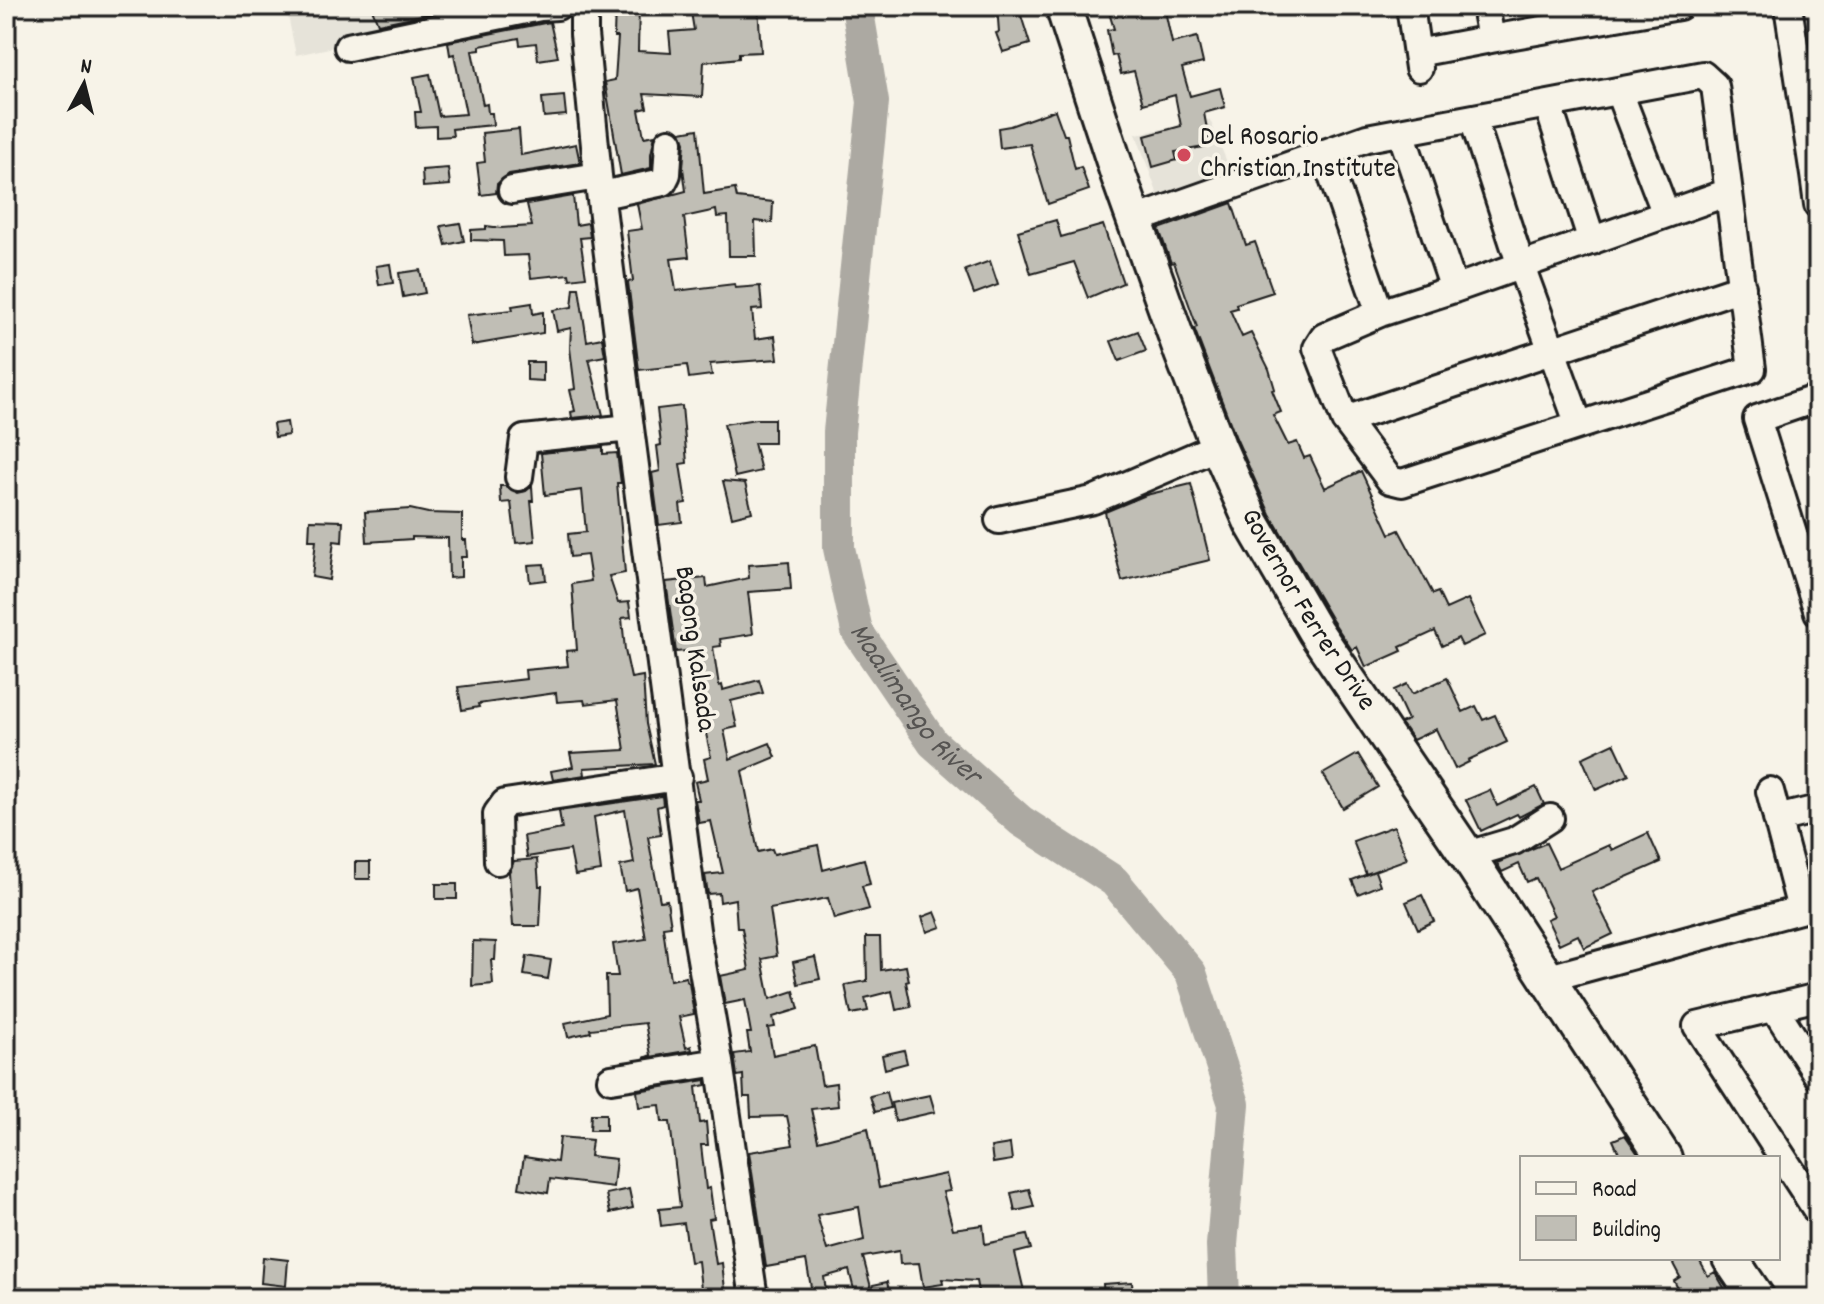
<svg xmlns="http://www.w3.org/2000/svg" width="1824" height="1304" viewBox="0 0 1824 1304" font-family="Dekko,sans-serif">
	<rect width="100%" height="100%" fill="#f7f3e8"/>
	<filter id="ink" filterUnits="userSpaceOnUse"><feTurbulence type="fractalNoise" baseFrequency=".0125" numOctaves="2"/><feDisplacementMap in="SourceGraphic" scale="16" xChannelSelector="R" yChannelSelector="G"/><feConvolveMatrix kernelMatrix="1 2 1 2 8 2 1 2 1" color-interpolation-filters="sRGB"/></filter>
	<g filter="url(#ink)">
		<path fill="#e6e3d9" d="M286,6H527L296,55Z
			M1210,120L1233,177L1159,198L1136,134Z"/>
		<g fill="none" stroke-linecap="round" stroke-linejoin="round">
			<path stroke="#aca9a2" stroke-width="32" id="s1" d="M857,6L873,102L839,432V548L857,631L933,743L1021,821L1114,881L1191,973L1234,1104L1222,1245L1224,1298"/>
		</g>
		<path fill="#c0beb5" stroke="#1c1c1c" stroke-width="2" fill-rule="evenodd" d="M371,6H466L378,24Z
			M615,6H639L638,51L671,53L669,32L694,30L690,6H758L761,52L739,53V58L704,62L702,97L644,94L647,108L639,110L644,137L655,135L651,154V168L621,175L605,82L615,80L618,37H614Z
			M997,6H1018L1030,44L1003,52L996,33L999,32Z
			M1107,6H1164L1172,43L1197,37L1203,63L1182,68L1190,96L1220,88L1225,107L1204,113L1210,146L1175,152L1177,160L1153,167L1145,136L1181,126L1175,95L1143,104L1134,71L1121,74L1116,55L1112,56L1107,30L1114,29Z
			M550,22L558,57L538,60L536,43L520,45L519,38L480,46V50L472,51L483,105L487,104L488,113H492L493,125L452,129L453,136L436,137V126L416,127L415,112H421L414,77L430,74L439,116L466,114L454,54L450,55L448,42Z
			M564,96L566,115L544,117L542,98Z
			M1055,110L1064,135H1067L1075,169L1081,167L1089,190L1048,204L1030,144L1000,148L998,128L1010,126Z
			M519,129L521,155L576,144L580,163L509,174L497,184L496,193L481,195L477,163L485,162L482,133Z
			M698,129L704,194L735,189L737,198L773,202L772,223L755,221L756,256H729L728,216L717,217L716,210L684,217L689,257L671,259L676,291L734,284L735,288L760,286L762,309L752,310L755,339L775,336L778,359L710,364L712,375L689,378L687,365L639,370L628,282L633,281L627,231L642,229L637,204L686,191L683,168L685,142L681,132Z
			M448,168L450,185L423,187L422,170Z
			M573,196L576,225L588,223L590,237L580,238L586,277L570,279L569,274L531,278L528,255L504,256L503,241L471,240V230L486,229V226L501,228L532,226L527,204Z
			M1232,203L1246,245L1255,242L1273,292L1236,304L1237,308L1230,310L1242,337L1251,333L1269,369L1275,389L1272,390L1281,412L1273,415L1288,445L1297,442L1304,458L1310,456L1325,488L1361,471L1390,534L1399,530L1433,594L1438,592L1446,609L1468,599L1485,635L1462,646L1458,638L1442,646L1435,631L1400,647L1402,651L1366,667L1357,647L1352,650L1332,620L1270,514L1236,438L1194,328L1197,327L1174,262L1171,263L1159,229Z
			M1056,220L1061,237L1103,225L1123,283L1088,298L1074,262L1031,274L1018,231Z
			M460,223L464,241L446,245L441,226Z
			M990,261L998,285L974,294L965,270Z
			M390,264L393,283L379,285L376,266Z
			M420,270L425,293L403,297L399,273Z
			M574,288H579L587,341L602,338L605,356L589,359L603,415L572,418L571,412L575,411L570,390L575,389L570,348L571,328L557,331L553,310L572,307Z
			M532,303L533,314L543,312V333L472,345L467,315L513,310L512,306Z
			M1138,331L1146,351L1119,361L1111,341Z
			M527,362H543V381L527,380Z
			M682,406L687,463L680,464L686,503L680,504L682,522L659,525L652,473L660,471L657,446L661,445L657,409Z
			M756,419H774V443H754L761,471L735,477L724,424Z
			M287,422L289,435L275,437L273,424Z
			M603,447V454L617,453L621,483H617L625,573L609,576L618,603L629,602L631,617L622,618L625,650L631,678L643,676L646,724L655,764L584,768L585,775L553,780L551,771L573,767L570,753L625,750L617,700L585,704L584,700L557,702L556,693L478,704L479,707L462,710L458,687L526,679L525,670L568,666L566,651L577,650L572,584L591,581L587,555L570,557L568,534L586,532L582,490L545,495L541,453Z
			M723,481L745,483L752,512L732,517Z
			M1191,484L1210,560L1122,581L1105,512L1146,495Z
			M500,486H506L518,493L526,491L532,486L533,501H531L535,541L516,543L511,502L501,503Z
			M410,509L428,513L462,514V540H466L467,557H461V577L449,578L448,538L412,537V539L367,542L365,512Z
			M310,520L343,521L342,542L334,541L329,580L312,577L316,540H309Z
			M789,562L791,589L748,592L753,634L720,639L721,646L713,647L719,686L722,685L723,690L759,680L763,693L731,701L737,727L724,730L730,759L770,743L776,757L742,771L758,852L772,849L774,854L818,845L823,870L864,859L870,884L862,886L869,909L834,919L828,898L770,909L777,956L762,959L770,999L794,991L799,1009L773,1017L775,1027L768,1028L773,1055L815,1046L822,1085L836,1083L838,1106L811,1109L818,1141L868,1128L879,1188L946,1174L950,1191L943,1192L953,1229L983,1225L985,1244L1027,1235L1031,1249L1015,1253L1024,1291L979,1297L976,1281L942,1279L943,1284L923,1287L919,1263L900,1264L899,1251L863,1257L873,1295L862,1298H856L849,1270L824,1277L827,1298H813L806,1260L766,1267L749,1152L793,1145L787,1116L751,1117L750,1097H744L743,1075L737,1076L734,1054L750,1052L747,1033H751L745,1000L725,1004L720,976L749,970L742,928H737L735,899L720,902L719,893L708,894L705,875L723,873L711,821L699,823L695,800H699L695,782L708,779L704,759L711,757L701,710L695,711L686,651L676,652L666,582L706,578L707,587L749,578L748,565ZM859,1207L864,1240L827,1250L817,1215Z
			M544,564L546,580L530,582L528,565Z
			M1447,678L1463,712L1476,706L1483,720L1495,715L1507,742L1468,760L1469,762L1455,769L1436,729L1413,740L1401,723L1408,720L1394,690L1407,684L1412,694Z
			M1614,743L1629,775L1596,790L1582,758Z
			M1358,754L1378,787L1343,808L1323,774Z
			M1536,787L1544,804L1519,817L1517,814L1481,831L1466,800L1490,790L1497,806Z
			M662,796L663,805L657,807L661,835L648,837L660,901L667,900L671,926L663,927L670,980L686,977L687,982H689L694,1014L679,1017L686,1048L691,1046L692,1050L644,1058L651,1055L645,1023L590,1029L591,1032L568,1037L565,1023L607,1014L606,976H618L613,944L646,939L637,888L625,891L620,866L634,863L625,810L594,817L601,871L575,875L570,850L527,857L524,836L562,829L559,811Z
			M1394,826L1407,859L1366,874L1353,841Z
			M1648,833L1661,862L1592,892L1613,934L1584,948L1578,935L1559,944L1547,919L1554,916L1536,878L1527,882L1519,864L1502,872L1497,863L1546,843L1558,868L1609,845L1612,850Z
			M537,859L539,886H542L540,926H513L509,872L514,861Z
			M355,862H370V879H355Z
			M1375,871L1380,885L1358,894L1352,880Z
			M436,884H457V899H436Z
			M1422,895L1434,921L1418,929L1406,902Z
			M935,912L941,927L927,932L922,917Z
			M866,937H880L881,970L906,966L909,981L906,982L911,1007L896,1010L892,991L865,998L868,1011L851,1014L845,985L867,981Z
			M473,941L496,942L495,960H491L493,984L472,986Z
			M527,956L551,960L548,979L524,975Z
			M815,957L820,979L798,984L793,962Z
			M904,1050L907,1063L885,1069L882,1055Z
			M706,1080V1085L696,1087L700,1123L706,1122L708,1145H701L706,1189L710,1188L714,1218L709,1219L716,1264L722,1263L726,1298H702L698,1261L690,1262L684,1223L661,1226L659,1209L680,1207L670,1122H662L660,1105L639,1107L637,1091Z
			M886,1092L890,1108L875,1112L870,1096Z
			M930,1095L935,1112L895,1121L891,1103Z
			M591,1114H606V1130H590Z
			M1625,1135L1638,1154L1639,1158H1621L1613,1140Z
			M560,1137L592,1140L590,1156L616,1159L613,1187L550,1179L548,1193L519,1188L524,1157L557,1162Z
			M1010,1144L1012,1160L993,1163L991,1147Z
			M629,1189L633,1208L610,1213L606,1194Z
			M1029,1189L1034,1207L1015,1211L1011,1193Z
			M263,1257L288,1260L286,1286L261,1283Z
			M1670,1258H1698L1708,1276L1715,1272L1730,1298H1683L1674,1281L1680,1277Z
			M887,1282L891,1298H876L873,1285Z
			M1132,1282L1133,1298H1104L1103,1284Z"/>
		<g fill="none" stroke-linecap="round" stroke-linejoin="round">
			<g stroke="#1c1c1c" stroke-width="32">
				<path id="minor" d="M584,6V34L598,176L630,428L696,930L719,1062L754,1298
					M1410,6L1419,68
					M1788,6L1814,175
					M1491,39L1679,6
					M348,47L540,7L557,6
					M1417,53L1491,39L1485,6
					M1619,92L1666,214
					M1548,105L1592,241
					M1473,119L1521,266L1579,425
					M1401,132L1454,289
					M1324,153L1380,313
					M1818,175H1814L1818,205
					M512,190L598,176
					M602,195L663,182L667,174L669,142
					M1135,220L1367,138L1703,75L1715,86L1752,369L1402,483L1390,480L1345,420L1317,348L1324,337L1380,313L1454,289L1729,192
					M1818,398L1757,419L1818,612
					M1345,420L1742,287
					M519,477L524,439L630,428
					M999,520L1093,500L1218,446
					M1770,791L1801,909
					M1777,819L1818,809
					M1467,855L1514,841L1550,818
					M498,861L497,814L505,803L678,777
					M1545,979L1818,905
					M1818,997L1697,1026L1818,1212
					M1774,1007L1818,1076
					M611,1079L719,1062"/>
			</g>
			<g stroke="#1c1c1c" stroke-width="40">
				<g id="major">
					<path id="s2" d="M1063,6L1118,174L1182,353L1218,446L1252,523L1315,631L1467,855L1664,1158"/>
					<path d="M1730,1258L1757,1298"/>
				</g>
			</g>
			<use href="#minor" stroke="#f7f3e8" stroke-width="26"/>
			<use href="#major" stroke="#f7f3e8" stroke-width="34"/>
		</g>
	</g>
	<circle fill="#d1495b" stroke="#f7f3e8" stroke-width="3" cx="1184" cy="155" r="8"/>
	<g text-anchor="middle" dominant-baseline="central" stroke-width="7" stroke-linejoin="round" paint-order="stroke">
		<g font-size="28" fill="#1c1c1c" stroke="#f7f3e8" text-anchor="start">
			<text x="1200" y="139">Del Rosario<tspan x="1200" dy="32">Christian Institute</tspan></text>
		</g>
		<g font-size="28" fill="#1c1c1c" stroke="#f7f3e8">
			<text stroke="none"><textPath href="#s2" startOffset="654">Governor Ferrer Drive</textPath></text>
			<text transform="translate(693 649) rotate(82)">Bagong Kalsada</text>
		</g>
		<g font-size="30" font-style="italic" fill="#565452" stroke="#f7f3e8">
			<text stroke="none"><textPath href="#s1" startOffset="724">Maalimango River</textPath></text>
		</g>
	</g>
	<rect width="1824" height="1304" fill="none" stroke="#f7f3e8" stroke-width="32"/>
	<rect x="16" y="16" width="1792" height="1272" fill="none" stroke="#1c1c1c" stroke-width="3" filter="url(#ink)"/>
	<rect x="1520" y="1156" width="260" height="104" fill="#f7f3e8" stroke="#9f9d96" stroke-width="2"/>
	<rect x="1536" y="1182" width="40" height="12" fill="#f7f3e8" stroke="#9f9d96" stroke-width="2"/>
	<text x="1592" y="1196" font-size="24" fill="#1c1c1c">Road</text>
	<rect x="1536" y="1216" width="40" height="24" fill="#c0beb5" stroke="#9f9d96" stroke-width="2"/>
	<text x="1592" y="1236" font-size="24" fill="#1c1c1c">Building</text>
	<g transform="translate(84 84) rotate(7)" stroke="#f7f3e8" stroke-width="6" paint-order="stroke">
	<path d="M0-6L14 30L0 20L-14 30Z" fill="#1c1c1c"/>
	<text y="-12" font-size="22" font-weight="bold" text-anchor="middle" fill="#1c1c1c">N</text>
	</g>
</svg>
